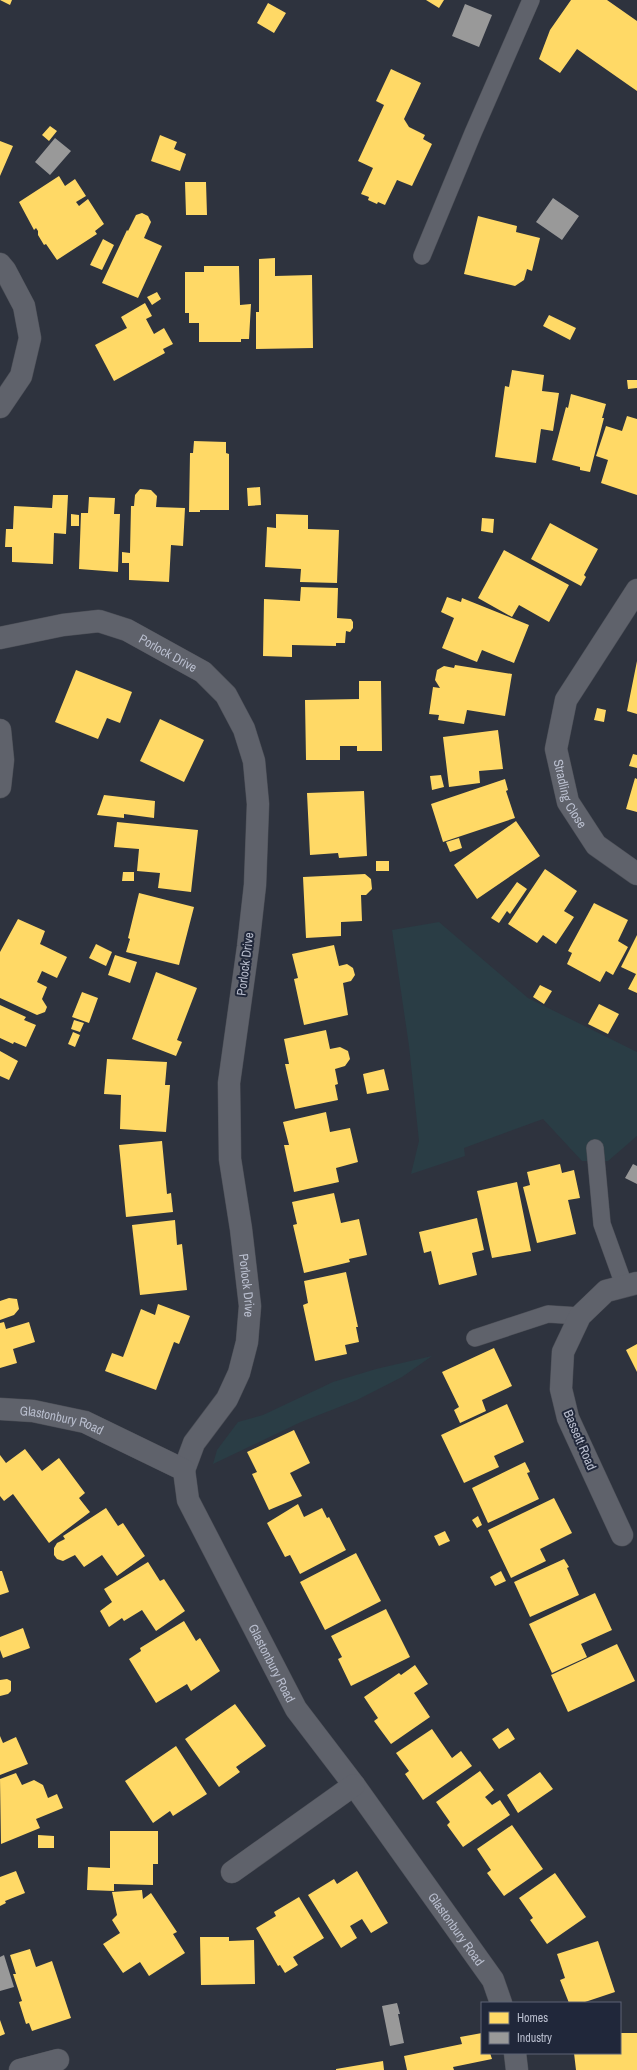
<svg xmlns="http://www.w3.org/2000/svg" width="637" height="2070" viewBox="0 0 637 2070" font-family="'Archivo Narrow',sans-serif">
	<rect width="100%" height="100%" fill="#2e333e"/>
	<path fill="#2a3d45" d="M439,922L528,998L637,1052V1136L608,1161H582L543,1119L464,1148L465,1156L411,1174L419,1141L409,1046L392,930Z
		M432,1356L402,1377L357,1400L301,1422L213,1464L217,1450L238,1422L263,1415L333,1382L376,1369Z"/>
	<path fill="#ffd966" d="M0,0H12L10,5Z
		M426,0H444L439,8Z
		M571,0H607L637,21V91L577,49L560,73L539,59L550,30Z
		M268,3L286,13L274,33L257,23Z
		M391,69L421,83L404,119L409,127L425,135L423,139L432,144L412,186L397,180L385,205L378,202L377,204L368,200L369,197L361,194L373,168L358,161L384,105L376,101Z
		M50,126L57,131L49,141L42,135Z
		M160,135L177,142L174,149L186,154L180,171L151,161Z
		M0,141L13,146L0,176Z
		M59,176L65,186L75,179L86,196L76,202L79,206L88,199L104,224L95,231L97,234L57,260L46,244L44,245L38,235V231L36,228L34,230L19,202Z
		M185,182H206L207,215H186Z
		M142,213L148,216L151,222L144,238L162,246L138,298L102,283L127,230L128,231L136,215Z
		M478,216L517,226L516,232L540,238L532,271L527,269L524,280L515,286L464,274Z
		M103,239L114,245L102,270L90,265Z
		M275,258V276L312,275L313,348L256,349V312H259V259Z
		M204,266H239L240,305L251,304L249,339H241V342H199V323H189V313H185V272H204Z
		M157,292L161,299L152,305L147,297Z
		M145,303L152,316L146,319L154,334L164,328L173,344L163,349L165,353L114,381L95,345L127,328L121,317Z
		M549,315L576,328L570,340L543,326Z
		M512,370L544,375L542,391L559,393L553,431L541,429L536,463L495,457L505,386L509,387Z
		M627,380H637V388L628,389Z
		M571,394L606,404L602,418H604L590,472L580,470V467L552,460L566,407L568,408Z
		M627,416L637,419V495L601,483L608,460L596,456L606,426L622,431Z
		M194,441L226,442V453L229,454V510H200V512H189L190,453H193Z
		M260,487L261,505L248,506L247,488Z
		M140,489L151,490L157,496L156,507L185,508L183,546L171,545L169,582L129,580V563H122V552L130,553L131,506H134L135,495Z
		M53,495H68L66,534L54,533L53,564L12,562V547H5L6,529H13L14,506L52,508Z
		M89,497L115,498L114,514H120L118,572L79,569L81,513H88Z
		M71,514L79,515V526H71Z
		M276,514L308,515V529L339,530L337,583L300,582L301,569L265,567L267,527L276,528Z
		M482,518L494,519L493,533L481,531Z
		M550,523L598,549L584,575L586,577L581,586L531,559Z
		M504,550L569,585L549,622L519,605L512,617L478,598Z
		M301,587L338,588L337,618L351,619L353,622V628L350,632L346,631L345,643H336V646L292,645V657L263,656L264,599L300,601Z
		M447,597L461,602L462,598L529,625L514,663L482,650L477,662L442,648L454,618L441,612Z
		M637,661V714L627,711Z
		M455,665L512,674L505,716L467,710L464,724L438,720L439,715L429,714L433,687L440,688L435,680L437,670L444,666L454,668Z
		M76,670L132,692L120,723L107,718L98,739L55,722Z
		M359,681H381L382,751H357V746H340V760H306L305,700L359,699Z
		M597,708L606,710L604,722L594,720Z
		M160,719L204,740L184,782L140,761Z
		M498,730L503,769L479,771L480,783L449,787L443,737Z
		M633,754L637,755V768L629,766Z
		M441,775L444,787L432,790L430,776Z
		M635,778L637,779V812L626,809Z
		M505,779L508,790L506,791L515,818L443,842L431,804Z
		M364,791L367,856L339,858L338,853L310,855L307,793Z
		M104,795L155,801L154,818L124,814V818L97,815Z
		M516,821L540,856L477,899L454,865Z
		M117,822L198,830L191,892L158,888L160,873L137,871L139,849L114,847Z
		M459,838L462,848L450,852L446,842Z
		M376,861H389V871H376Z
		M545,869L577,891L564,911L574,917L556,944L543,935L537,943L508,924Z
		M123,872H134V881H122Z
		M365,874L371,879L372,889L366,895H361L362,921L341,922V936L306,938L303,877Z
		M517,882L527,889L510,914L507,911L499,923L491,918Z
		M139,893L194,907L179,965L126,952L130,939L128,938Z
		M594,903L628,920L618,941L628,947L613,975L606,971L600,982L567,964L572,953L568,951Z
		M18,919L45,931L40,944L67,957L57,978L42,971L37,982L47,987L42,999L47,1007L45,1012L37,1015L0,998V952Z
		M637,935V993L628,989L636,974L621,967Z
		M96,944L112,952L106,966L89,958Z
		M334,945L339,966L347,964L353,968L355,975L351,981L343,983L348,1015L304,1025L294,979L298,978L292,954Z
		M115,955L137,962L130,983L108,975Z
		M156,972L197,988L177,1040L182,1042L176,1056L132,1039Z
		M540,985L552,991L544,1004L533,997Z
		M82,992L98,998L89,1023L72,1017Z
		M599,1004L619,1014L608,1034L588,1024Z
		M0,1005L26,1017L24,1020L36,1025L26,1047L14,1042L13,1044L0,1038Z
		M74,1020L84,1023L80,1032L71,1029Z
		M326,1030L330,1049L340,1047L348,1051L350,1059L345,1066L335,1069L338,1084L335,1085L338,1100L295,1109L285,1064H289L284,1039Z
		M73,1032L80,1035L75,1047L68,1044Z
		M0,1051L18,1061L9,1080L0,1076Z
		M107,1059L167,1062L165,1085H170L166,1132L120,1129L121,1095L104,1094Z
		M384,1069L389,1090L367,1094L363,1074Z
		M326,1112L330,1132L350,1128L358,1162L336,1168L339,1182L294,1192L284,1145H289L283,1122Z
		M162,1141L167,1194L171,1193L173,1212L126,1217L119,1145Z
		M560,1164L562,1173L574,1170L580,1198L568,1200L576,1234L537,1243L523,1187L530,1185L527,1172Z
		M517,1182L531,1251L492,1258L477,1191Z
		M334,1193L341,1223L359,1219L367,1255L349,1259L350,1262L304,1273L293,1225L297,1224L292,1202Z
		M477,1218L484,1250L472,1253L477,1275L439,1285L431,1251L424,1253L419,1232Z
		M175,1220L177,1245L182,1244L187,1290L140,1295L132,1225Z
		M346,1272L358,1327H356L359,1342L345,1345L347,1354L315,1361L303,1305L308,1303L304,1281Z
		M9,1298L17,1299L19,1309L14,1315L0,1320V1301Z
		M158,1304L190,1316L179,1344L174,1342L156,1390L105,1371L112,1353L123,1357L141,1309L155,1315Z
		M4,1322L6,1329L29,1322L35,1342L13,1349L17,1363L0,1368V1323Z
		M637,1344V1372L626,1350Z
		M494,1348L512,1386L482,1400L486,1411L460,1423L454,1410L459,1407L442,1372Z
		M507,1404L524,1442L494,1456L499,1467L464,1483L441,1435Z
		M294,1430L310,1463L290,1473L302,1496L269,1510L252,1474L257,1472L247,1452Z
		M25,1449L42,1471L59,1458L85,1493L79,1498L90,1512L49,1543L13,1494L4,1501L0,1496V1455L6,1463Z
		M525,1462L530,1472L527,1473L539,1499L488,1523L472,1488Z
		M554,1498L572,1533L540,1549L546,1561L511,1578L488,1530Z
		M298,1504L304,1517L322,1508L327,1518L329,1517L346,1550L300,1574L290,1555L285,1557L267,1523Z
		M106,1508L118,1526L123,1523L145,1556L117,1576L102,1555L84,1567L75,1555L63,1561L57,1559L54,1555V1548L57,1543L65,1539L63,1536Z
		M478,1516L482,1525L477,1528L472,1520Z
		M445,1531L450,1541L439,1546L434,1536Z
		M356,1553L381,1601L325,1630L300,1582Z
		M564,1559L569,1567L567,1568L579,1595L530,1617L514,1582Z
		M148,1562L160,1581L164,1579L185,1611L156,1631L142,1610L124,1621L122,1618L109,1627L100,1611L112,1602L104,1589Z
		M0,1571H2L9,1592L0,1595Z
		M501,1571L506,1581L495,1586L490,1577Z
		M595,1593L612,1630L581,1644L587,1657L552,1673L529,1624Z
		M386,1609L410,1657L351,1686L338,1659L342,1657L331,1636Z
		M184,1621L196,1641L200,1638L220,1671L191,1691L187,1684L156,1703L129,1659L141,1651L140,1648Z
		M23,1628L30,1648L3,1658L0,1650V1637Z
		M617,1644L635,1681L568,1712L551,1675Z
		M415,1665L428,1684L414,1693L430,1717L391,1744L374,1721L378,1718L364,1697L399,1673L401,1675Z
		M7,1679L11,1681V1691L8,1694L0,1696V1680Z
		M235,1704L266,1746L236,1767L240,1772L219,1787L185,1739Z
		M508,1728L515,1739L499,1749L492,1739Z
		M432,1729L452,1758L461,1751L472,1766L423,1800L405,1774L409,1771L396,1753Z
		M0,1736L3,1743L16,1737L28,1764L0,1775Z
		M176,1746L207,1794L173,1816L170,1811L153,1823L125,1781Z
		M480,1771L494,1790L485,1797L492,1805L500,1800L510,1815L463,1847L447,1825L450,1822L436,1802Z
		M540,1772L553,1789L518,1813L507,1795Z
		M16,1773L22,1785L34,1780L43,1785L48,1798L57,1794L63,1808L36,1819L40,1828L1,1844L0,1779Z
		M512,1825L543,1869L504,1896L487,1873L491,1870L477,1849Z
		M110,1831H158V1864H153V1885L114,1884V1891L87,1890L88,1867L110,1868Z
		M38,1835L54,1836V1848H38Z
		M16,1871L25,1893L5,1901L6,1903L0,1906V1877Z
		M357,1871L388,1923L371,1933L362,1919L350,1926L357,1938L341,1948L308,1895L334,1879L337,1884Z
		M555,1873L586,1917L547,1944L530,1920L533,1918L519,1898Z
		M142,1890L143,1899L151,1893L177,1932L173,1934L185,1953L149,1976L140,1962L123,1973L103,1944L120,1933L112,1920L117,1915L112,1892Z
		M299,1897L324,1938L293,1957L298,1965L285,1973L280,1965L278,1966L256,1928L276,1916L274,1912Z
		M200,1937H229V1941L254,1940L255,1984L201,1985Z
		M598,1941L615,1992L582,2003H569L560,1980L565,1978L557,1954Z
		M30,1949L36,1967L52,1961L71,2018L32,2031L29,2023L26,2024L19,2002L22,2001L13,1974H16L10,1955Z
		M0,2020L5,2034L0,2036Z
		M482,2033V2053H490L492,2059L453,2067L454,2070H407L404,2056L462,2044L460,2037Z
		M620,2033H637V2070H576L574,2053H620Z
		M383,2061L384,2070H336V2069Z"/>
	<path fill="#999" d="M465,4L492,15L479,47L452,36Z
		M55,138L71,151L50,175L35,162Z
		M553,198L579,216L562,240L536,222Z
		M633,1164L637,1166V1184L625,1178Z
		M4,1955L14,1987L0,1991V1957Z
		M397,2003L400,2014H398L404,2043L390,2046L382,2006Z"/>
	<g fill="none" stroke-linecap="round" stroke-linejoin="round">
		<g stroke="#4b4e56" stroke-width="18">
			<path id="service" d="M422,256L473,133L531,0
				M595,1148L602,1224L624,1285
				M475,1338L548,1314L580,1316"/>
		</g>
		<g stroke="#4b4e56" stroke-width="23">
			<g id="minor">
				<path d="M0,264L5,270L24,306L30,338L21,376L0,407"/>
				<path id="s1" d="M637,590L566,700L556,749L568,802L596,845L637,874"/>
				<path id="s2" d="M0,638L63,625L99,621L127,630L203,672L226,695L244,729L254,761L258,804L255,885L248,947L229,1083L230,1159L241,1229L250,1306L247,1342L239,1373L227,1399L194,1443L184,1470"/>
				<path d="M0,730L3,760L0,787"/>
				<path id="s3" d="M0,1409L33,1411L85,1422L184,1470L188,1500L296,1709L354,1785L493,1980L501,2003"/>
				<path d="M622,1535L568,1418L561,1389L563,1352L580,1316L606,1291L637,1283"/>
				<path d="M232,1872L354,1785"/>
				<path d="M515,2053L517,2070"/>
				<path d="M20,2070L58,2060"/>
			</g>
		</g>
		<use href="#service" stroke="#5f626b" stroke-width="17"/>
		<use href="#minor" stroke="#5f626b" stroke-width="22"/>
	</g>
	<g text-anchor="middle" dominant-baseline="central" stroke-width="4" stroke-linejoin="round" paint-order="stroke">
		<g font-size="13" fill="#b9bece" stroke="#20273a">
			<text stroke="none"><textPath href="#s2" startOffset="177">Porlock Drive</textPath></text>
			<text stroke="none"><textPath href="#s1" startOffset="228">Stradling Close</textPath></text>
			<text transform="translate(245 964) rotate(-83)">Porlock Drive</text>
			<text stroke="none"><textPath href="#s2" startOffset="849">Porlock Drive</textPath></text>
			<text stroke="none"><textPath href="#s3" startOffset="63">Glastonbury Road</textPath></text>
			<text transform="translate(580 1440) rotate(67)">Bassett Road</text>
			<text stroke="none"><textPath href="#s3" startOffset="410">Glastonbury Road</textPath></text>
			<text stroke="none"><textPath href="#s3" startOffset="734">Glastonbury Road</textPath></text>
		</g>
	</g>
	<rect x="481" y="2002" width="140" height="52" fill="#20273a" stroke="#5d6375"/>
	<rect x="489" y="2012" width="20" height="12" fill="#ffd966" stroke="#5d6375"/>
	<text x="517" y="2022" font-size="12" fill="#b9bece">Homes</text>
	<rect x="489" y="2032" width="20" height="12" fill="#999999" stroke="#5d6375"/>
	<text x="517" y="2042" font-size="12" fill="#b9bece">Industry</text>
</svg>
